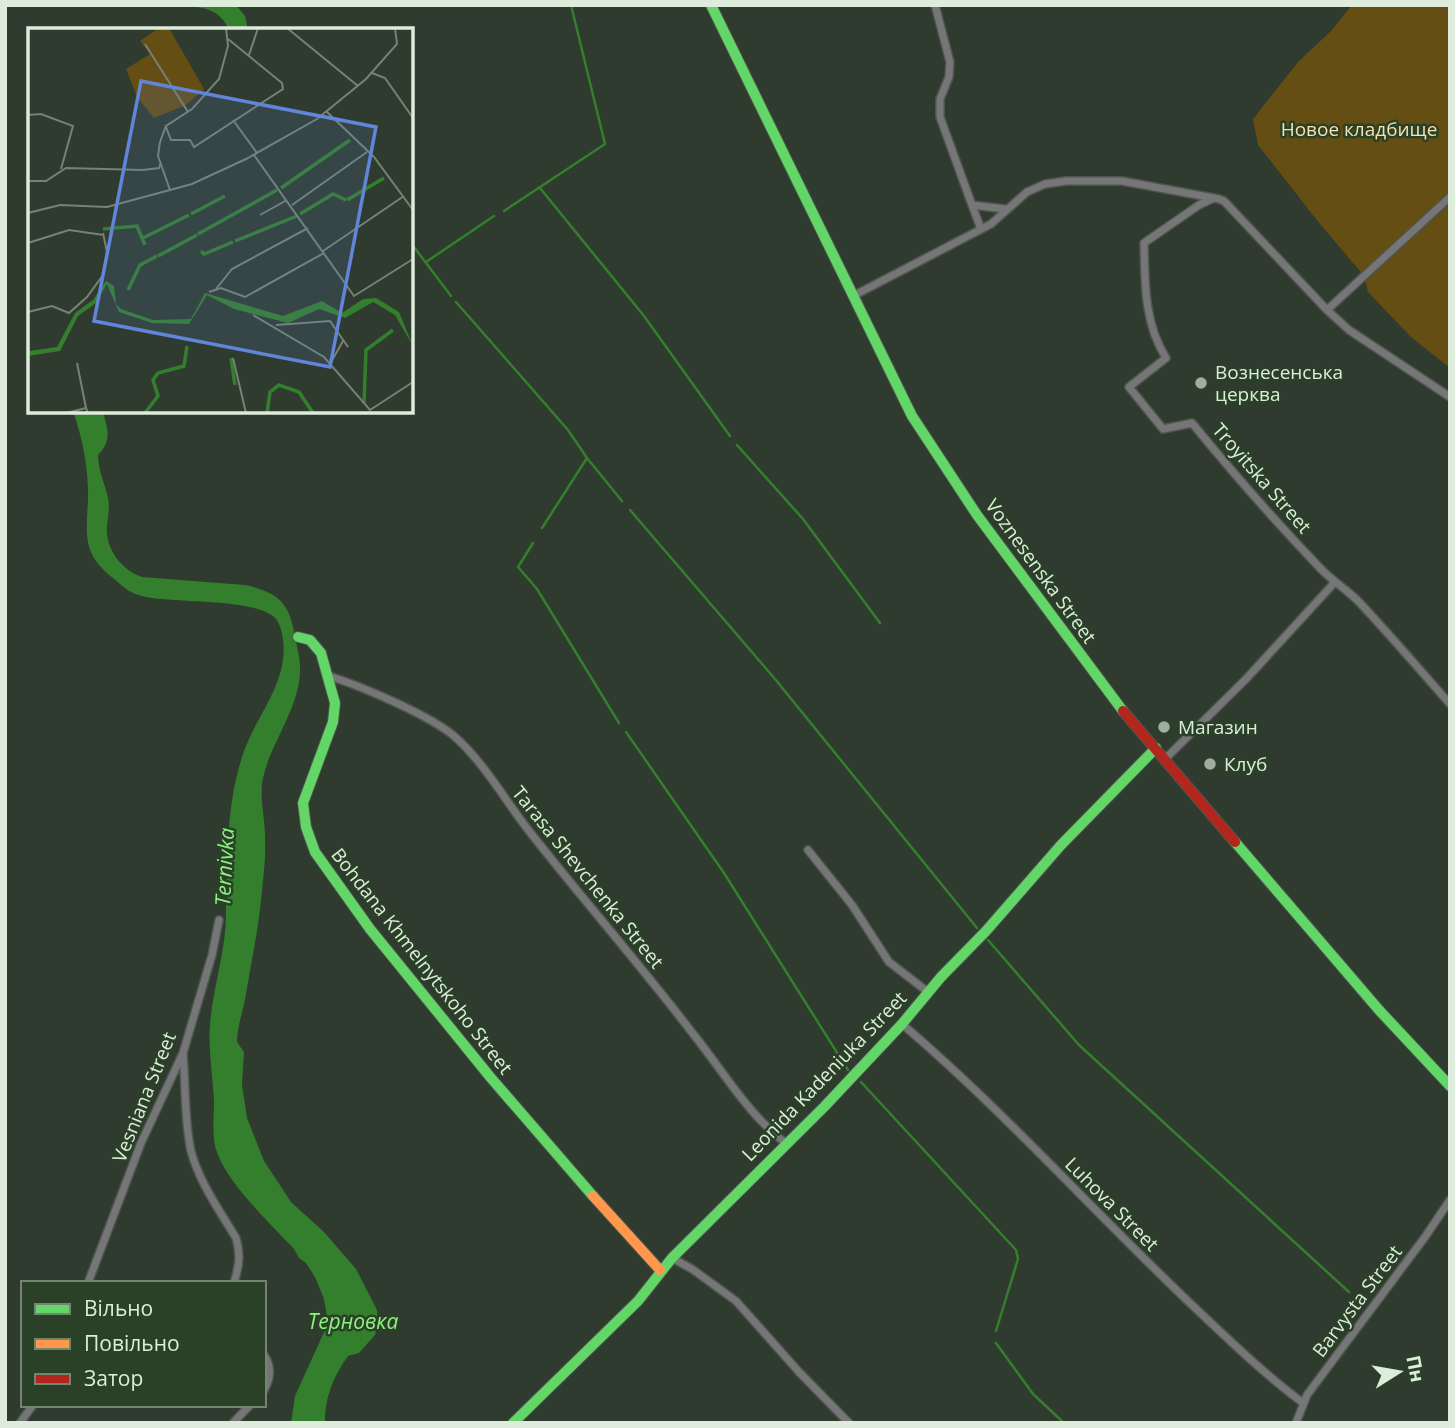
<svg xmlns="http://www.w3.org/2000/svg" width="1455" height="1428" viewBox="0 0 1455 1428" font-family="'Open Sans',sans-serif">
	<rect width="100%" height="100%" fill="#2f3b2e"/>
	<path fill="#654e14" d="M1352,5H1450V368L1411,337L1368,292L1364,276L1316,219L1258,145L1253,119L1298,62L1331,31Z"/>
	<path fill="#347f2d" d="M162,5H236L245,16L248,30H229C217,1 189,8 162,5Z
		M73,411L103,412C108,431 112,440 98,455C98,471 105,483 108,498C110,508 108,516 107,526C105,548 121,570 142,577L245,585C278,592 290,603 295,637C297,647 300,657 300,668C301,706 271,742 263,778C259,797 265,817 265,836C266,854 264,872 262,890C259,927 251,963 245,1000C242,1014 237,1028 237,1042L244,1052L242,1085L247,1118L264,1161L291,1202L324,1232L356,1269L377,1310L378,1323L375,1335L359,1353L348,1356C334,1375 324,1399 325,1423H291L295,1396L325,1330L327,1317L324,1299L315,1277L306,1263L299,1258L294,1249C271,1224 230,1186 218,1155C211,1138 214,1121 214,1103C213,1077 208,1050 210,1024C213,987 226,951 226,914C227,862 226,807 242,757C255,715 292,681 282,633C281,629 279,623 276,619C257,597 171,604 142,596C133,594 125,589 119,583C108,574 96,565 91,552C83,534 89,508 88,489C87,462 82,437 73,411Z"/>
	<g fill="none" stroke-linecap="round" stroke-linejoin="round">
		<path stroke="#347f2d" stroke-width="2.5" d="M540,188L644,316L730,436
			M504,211L605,144L571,5
			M411,243L451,296
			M426,262L494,216
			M456,302L568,430L587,458L622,501
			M737,445L803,519L880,623
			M630,510L775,679L977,928
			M542,528L587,458
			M533,543L518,567L537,589L619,723
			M626,732L724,873L848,1070
			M988,940L1079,1045L1349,1292
			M861,1082L1016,1250L1018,1259L996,1331
			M996,1343L1033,1394L1064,1423"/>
		<g stroke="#4c564b" stroke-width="10">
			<path id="street" d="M935,5L950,62L949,77L940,99V117L972,205L1005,209
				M1214,198L1199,205L1144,243C1145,283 1144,323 1166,358L1129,387L1163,429L1192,423C1233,473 1275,521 1320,568C1332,581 1348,590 1360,603C1391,636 1420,670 1450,704
				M972,205L981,229
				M853,296L991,224L1027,192L1045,184L1066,181H1122L1219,199L1224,201L1327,310L1349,330L1450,397
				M1327,310L1450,197
				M329,676C361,686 429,715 454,736C485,763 507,804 533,836C586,903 642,967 694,1035C723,1071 749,1116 787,1144
				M1165,759L1247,678L1335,582
				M808,850L852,905L889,962L928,992
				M902,1024C1004,1111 1094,1212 1192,1305C1228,1339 1263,1373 1303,1403
				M183,1054C186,1086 184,1120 191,1151C199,1182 220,1211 236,1238C241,1255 239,1266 234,1283
				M672,1258L692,1269L736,1301L799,1372L849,1423
				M88,1283L141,1143L183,1053L212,955L219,920
				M264,1355C272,1367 271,1378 264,1390
				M20,1423L33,1405
				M233,1423L250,1405
				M1296,1423L1307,1395L1425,1237L1450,1200"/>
		</g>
		<g stroke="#4c564b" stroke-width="12">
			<path id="fast" d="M711,5L912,416L977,515L1123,711
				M298,637L310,640L321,653L335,703L333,722L303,803L306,827L315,852L370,929L491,1078L593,1196
				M1235,842L1379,1010L1450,1086
				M513,1423L638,1301L672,1258L824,1107L902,1024L941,977L986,931L1061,845L1156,748"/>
		</g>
		<g stroke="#4c564b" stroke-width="12">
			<path id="slow" d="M593,1196L660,1270"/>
		</g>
		<g stroke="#4c564b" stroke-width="12">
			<path id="jam" d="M1123,711L1235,842"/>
		</g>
		<use href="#street" stroke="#767577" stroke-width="7"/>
		<use href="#fast" stroke="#63d668" stroke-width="10"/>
		<use href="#slow" stroke="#ff974d" stroke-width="10"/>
		<use href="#jam" stroke="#b3261e" stroke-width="10"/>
	</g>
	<g fill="#a1ae9f" stroke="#2a4128" stroke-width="2.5">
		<circle cx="1201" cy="383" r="7"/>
		<circle cx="1164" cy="727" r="7"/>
		<circle cx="1210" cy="764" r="7"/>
	</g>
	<g text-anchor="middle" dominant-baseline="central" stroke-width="5" stroke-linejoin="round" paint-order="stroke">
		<g font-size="19" fill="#fbdfad" stroke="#2a4128">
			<text x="1359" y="129">Новое кладбище</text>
		</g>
		<g font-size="19" fill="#deecdc" stroke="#2a4128" text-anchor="start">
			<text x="1215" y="372">Вознесенська<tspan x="1215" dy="22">церква</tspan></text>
			<text x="1178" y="727">Магазин</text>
			<text x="1224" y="764">Клуб</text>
		</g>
		<g font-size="19" fill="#deecdc" stroke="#2a4128">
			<text transform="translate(1262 478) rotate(49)">Troyitska Street</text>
			<text transform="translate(1041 571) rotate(54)">Voznesenska Street</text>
			<text transform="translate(588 877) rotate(51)">Tarasa Shevchenka Street</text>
			<text transform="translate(422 961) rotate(52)">Bohdana Khmelnytskoho Street</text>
			<text transform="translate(824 1076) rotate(-46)">Leonida Kadeniuka Street</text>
			<text transform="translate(144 1097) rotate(-68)">Vesniana Street</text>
			<text transform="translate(1112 1204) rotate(45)">Luhova Street</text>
			<text transform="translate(1357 1301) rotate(-53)">Barvysta Street</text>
		</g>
		<g font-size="21" font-style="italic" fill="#8cf382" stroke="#2a4128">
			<text transform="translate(224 867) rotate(-87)">Ternivka</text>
			<text x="353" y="1321">Терновка</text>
		</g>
	</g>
	<g transform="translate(28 28)">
		<rect width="385" height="385" fill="#2f3b2e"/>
		<path d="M131,0H141L176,61L158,77L126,90L109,69L98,41L122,26L112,13Z" fill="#654e14"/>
		<path d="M78,253L86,258L88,276L93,281L125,292L163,291L177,265L255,288L294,273L314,285L335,271L348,270L371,284L385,318L367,287L345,274L317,290L291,281L260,295L206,281L179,267L161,296L124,295L91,284L79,256L68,275L50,288L32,323L0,328L1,323L29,319L47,285L65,272Z" fill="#347f2d"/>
		<path fill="none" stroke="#347f2d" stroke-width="3.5" d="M253,160L322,112M319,172L356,150M163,186L197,168M272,186L305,166L318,172M75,201L109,198L117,217M170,206L249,162M115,210L161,187M207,213L269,188M173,223L176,226L205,214M130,228L169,207M100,262L112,237L129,228M203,330L207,357M336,375L338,322L365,302M117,385L130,368L125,352L130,345L156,338L159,318M239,385L242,364L251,357L271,364L285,385"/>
		<path fill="none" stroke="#758274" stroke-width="2" d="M259,0L330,58M117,16L160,84M221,27L230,0M344,45L357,50L385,90M299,84L346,129L385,182M0,87L13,86L45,98L33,141M205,92L229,125M138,99L143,112H162L166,119L255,61L254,55L200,11M226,127L326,268L385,231M0,153H18L38,140L115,142L131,140L133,134M142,162L130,128L132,114L138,98L164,81L191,51L200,18L198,0M264,177L339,124M0,185L32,177L79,179L164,156L218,131L289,91L338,51L369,16L367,0M232,187L259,172M0,215L41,202L76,207M295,223L376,168M188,261L204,241L280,200M181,264L193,260L217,269L296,225M0,284L24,278L41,285L59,269L75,247L79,224L75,205M225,287L296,329L342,382L385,354M248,297L302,293L320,319M205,330L218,385M49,335L58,380M302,336L315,313M38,385L58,380L60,385"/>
		<path fill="#6185d9" fill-opacity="0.15" stroke="#6185d9" stroke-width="3.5" d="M113,53L348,99L302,339L66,293Z"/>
		<rect width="385" height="385" fill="none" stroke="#deecdc" stroke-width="3.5"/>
	</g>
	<rect width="1455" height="1428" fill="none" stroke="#deecdc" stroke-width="14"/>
	<rect x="21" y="1281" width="245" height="126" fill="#2a4128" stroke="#728570" stroke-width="2"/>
	<rect x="35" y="1304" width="35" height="10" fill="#63d668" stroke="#728570" stroke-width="2"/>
	<text x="84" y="1316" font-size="21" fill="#deecdc">Вільно</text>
	<rect x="35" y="1339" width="35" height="10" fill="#ff974d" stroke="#728570" stroke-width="2"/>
	<text x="84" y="1351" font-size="21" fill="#deecdc">Повільно</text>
	<rect x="35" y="1374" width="35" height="10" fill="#b3261e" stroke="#728570" stroke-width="2"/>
	<text x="84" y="1386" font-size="21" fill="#deecdc">Затор</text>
	<g transform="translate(1399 1372) rotate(79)" stroke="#2a4128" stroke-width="5" paint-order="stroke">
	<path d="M0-5L12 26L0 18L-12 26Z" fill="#deecdc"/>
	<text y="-10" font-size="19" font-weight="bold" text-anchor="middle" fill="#deecdc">Пн</text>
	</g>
</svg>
